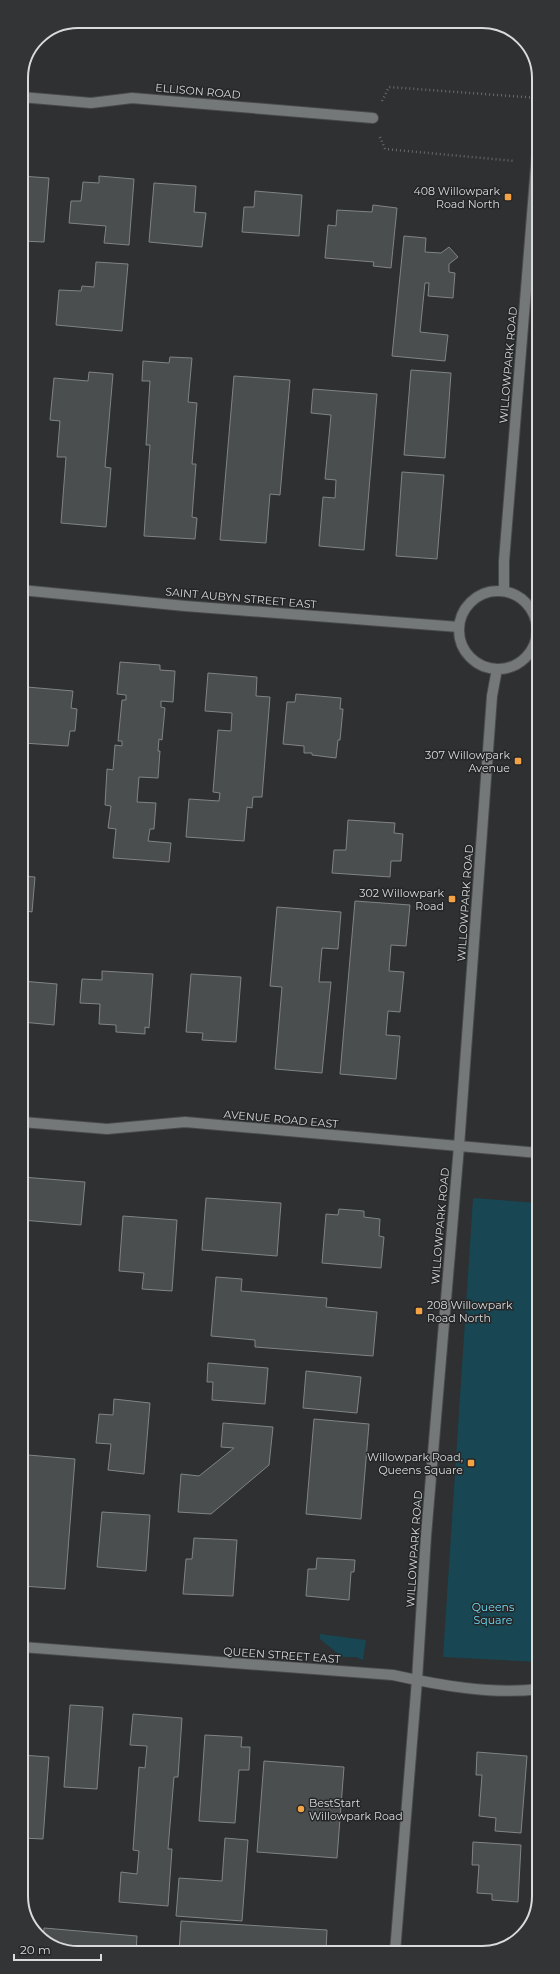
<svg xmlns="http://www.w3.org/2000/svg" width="560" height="1974" viewBox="0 0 560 1974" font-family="Montserrat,sans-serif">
	<rect width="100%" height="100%" fill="#2e3031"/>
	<path fill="#184652" d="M473,1198L539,1203V1662L443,1657Z
		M320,1634L366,1640L363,1660L356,1657H342L320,1639Z"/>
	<path fill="#4b4e4f" stroke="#808484" d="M21,176L49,178L44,242L21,241Z
		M99,176L134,179L129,245L104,243L106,226L69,223L71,201H81L83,182L99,183Z
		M154,183L196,186L194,212L206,213L202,247L149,242Z
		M255,191L302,195L299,236L242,232L244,207H254Z
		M373,205L397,208L391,268L373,266L374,262L325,258L328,225L336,226L337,210L372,212Z
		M404,236L426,238L425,252L441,253L449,247L458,257L449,264V272L455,273L453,298L428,296L429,283H425L420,332L448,335L445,361L392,356Z
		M96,262L128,264L122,331L56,325L59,290L81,291L82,286L94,287Z
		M21,350L25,351L23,371H21Z
		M170,357L192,358L188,402L197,403L192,464H196L192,517L197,518L195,539L144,536L150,445H146L150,381H142L143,361L169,363Z
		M411,370L451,373L445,458L404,455Z
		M89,372L113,374L105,467L111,468L106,527L61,523L66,457H57L60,421L50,420L54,378L88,381Z
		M234,376L290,380L280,495L270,494L266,543L220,540Z
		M313,389L377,394L364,550L319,546L323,497L335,498L336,480L325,479L331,415L311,413Z
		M402,472L444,475L437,559L396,556Z
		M120,662L160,665V670L175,671L173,702L161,701V707L165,708L162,740L159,739L158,751H160L158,778L139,777L137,802L156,803L154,829H150L148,841L171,843L169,862L113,858L116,829L108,828L111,806L105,805L107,769L113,770L115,745L122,746V741H118L122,700H126V695L117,694Z
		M208,673L257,677L256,696L270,697L262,797H253L252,808L247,807L244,841L186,837L189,799L219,801L220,793L213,792L218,730L231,731L232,713L205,711Z
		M27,687L73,691L71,708L77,709L75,731H70L68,746L23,743Z
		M296,694L341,698L340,709H343L340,740H338L336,758L312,755V753H304V746L283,744L287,702H295Z
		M348,820L395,823L394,833L403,834L401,861H391L390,877L332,873L334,850H346Z
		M22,876L35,877L32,912L22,910Z
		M355,901L410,905L406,946L391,945L389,971L404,972L400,1012L388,1011L386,1035L400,1036L396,1079L340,1074Z
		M277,907L341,912L338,949L322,948L319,982H331L322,1073L275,1069L282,987L270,986Z
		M102,971L153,974L149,1028L145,1027V1034L116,1032V1025L99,1024L100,1004L80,1003L82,979L102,980Z
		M191,974L241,977L236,1042L202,1040L203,1033L186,1032Z
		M22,981L57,984L54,1025L22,1022Z
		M22,1177L85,1182L81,1225L22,1220Z
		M206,1198L281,1203L277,1256L202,1250Z
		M339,1209L364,1211V1217L380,1219L379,1236L384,1237L381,1268L322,1263L326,1214L338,1215Z
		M123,1216L177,1220L172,1291L142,1289L144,1273L119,1271Z
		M216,1277L242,1279L241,1291L327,1298L326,1307L377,1312L373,1356L255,1347V1340L211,1336Z
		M208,1363L268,1368L265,1404L212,1400L213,1382H207Z
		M306,1371L361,1377L357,1413L303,1408Z
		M114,1399L150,1403L144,1474L108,1470L111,1444L96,1443L99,1414L113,1415Z
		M314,1419L369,1424L361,1519L306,1514Z
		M223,1423L273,1427L269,1465L211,1514L178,1512L181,1474L199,1476L234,1448L221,1447Z
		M28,1455L75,1459L65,1589L22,1586V1534Z
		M102,1512L150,1515L146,1571L97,1567Z
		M194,1538L237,1540L233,1596L183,1594L186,1559H192Z
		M317,1558L355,1560L354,1572H351L349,1600L306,1596L308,1569H316Z
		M70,1705L103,1707L97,1789L64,1787Z
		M133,1714L182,1718L178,1777H174L168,1849H172L168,1906L119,1902L121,1872L137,1874L139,1851L133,1850L139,1767L145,1768L147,1746L130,1745Z
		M205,1735L242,1737L241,1747H250L249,1770H239L235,1823L199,1821Z
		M477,1752L527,1756L521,1833L495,1831L496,1818L479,1816L482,1775H476Z
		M22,1755L49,1757L43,1839L22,1838Z
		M264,1761L344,1767L337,1858L257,1852Z
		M225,1838L248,1840L242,1921L176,1916L179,1878L222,1881Z
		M473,1842L521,1845L518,1902L492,1900V1894L477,1893L479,1865H472Z
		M181,1921L327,1930L326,1952H300L202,1946L201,1953H179Z
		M44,1928L137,1936L136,1953H74L43,1940Z"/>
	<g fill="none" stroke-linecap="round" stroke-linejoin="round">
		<g stroke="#494b4b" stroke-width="12">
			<path id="street" d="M21,97L91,103L132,98L373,118
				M22,1122L107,1129L185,1122L539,1153
				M22,1647L393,1675C438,1685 493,1695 539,1689"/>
		</g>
		<g stroke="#494b4b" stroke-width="12">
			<path id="secondary" d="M21,590L185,606L459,627
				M504,591V561L538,141
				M459 630a39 39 0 1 1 78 0a39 39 0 1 1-78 0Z
				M395,1952L417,1680L426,1536L459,1146L492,696L497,669"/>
		</g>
		<path stroke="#696b6c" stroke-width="2.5" stroke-dasharray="1 3" stroke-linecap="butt" d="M382,101L389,87L538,98
			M380,137L385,149L515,161"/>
		<use href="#street" stroke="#757879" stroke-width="10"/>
		<use href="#secondary" stroke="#757879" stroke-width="10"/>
	</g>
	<g fill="#f4a344" stroke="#242627" stroke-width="1.5">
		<rect x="504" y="193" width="8" height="8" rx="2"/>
		<rect x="514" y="757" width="8" height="8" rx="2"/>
		<rect x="448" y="895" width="8" height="8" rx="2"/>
		<rect x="415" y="1307" width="8" height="8" rx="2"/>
		<rect x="467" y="1459" width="8" height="8" rx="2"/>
		<circle cx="301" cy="1809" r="4"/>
	</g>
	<g text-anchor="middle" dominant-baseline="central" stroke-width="3" stroke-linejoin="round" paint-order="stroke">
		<g font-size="11" fill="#d9dbdb" stroke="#242627">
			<text transform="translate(198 91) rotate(5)">ELLISON ROAD</text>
			<text transform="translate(508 365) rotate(-85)">WILLOWPARK ROAD</text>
			<text transform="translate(241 598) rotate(5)">SAINT AUBYN STREET EAST</text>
			<text transform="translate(465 903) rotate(-86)">WILLOWPARK ROAD</text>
			<text transform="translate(281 1119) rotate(5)">AVENUE ROAD EAST</text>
			<text transform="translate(440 1226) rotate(-85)">WILLOWPARK ROAD</text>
			<text transform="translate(414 1549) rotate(-86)">WILLOWPARK ROAD</text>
			<text transform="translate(282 1655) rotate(4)">QUEEN STREET EAST</text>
		</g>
		<g font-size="11" fill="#d9dbdb" stroke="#242627" text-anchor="end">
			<text x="500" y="191">408 Willowpark<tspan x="500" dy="13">Road North</tspan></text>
			<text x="510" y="755">307 Willowpark<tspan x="510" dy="13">Avenue</tspan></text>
			<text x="444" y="893">302 Willowpark<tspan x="444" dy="13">Road</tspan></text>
			<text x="427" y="1305" text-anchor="start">208 Willowpark<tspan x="427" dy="13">Road North</tspan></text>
			<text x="463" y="1457">Willowpark Road,<tspan x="463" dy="13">Queens Square</tspan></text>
			<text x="309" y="1803" text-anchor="start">BestStart<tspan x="309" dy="13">Willowpark Road</tspan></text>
		</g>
		<g font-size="11" fill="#70dbf7" stroke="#242627">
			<text x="493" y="1607">Queens<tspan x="493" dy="13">Square</tspan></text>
		</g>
	</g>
	<path d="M0 0H560V1974H0ZM78 28H482A50 50 0 0 1 532 78V1896A50 50 0 0 1 482 1946H78A50 50 0 0 1 28 1896V78A50 50 0 0 1 78 28Z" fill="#323435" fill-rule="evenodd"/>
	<path fill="none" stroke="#d9dbdb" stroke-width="2" d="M78 28H482A50 50 0 0 1 532 78V1896A50 50 0 0 1 482 1946H78A50 50 0 0 1 28 1896V78A50 50 0 0 1 78 28Z"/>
	<path d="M14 1954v6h87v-6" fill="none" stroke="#d9dbdb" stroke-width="2"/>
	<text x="20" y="1954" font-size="12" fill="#d9dbdb" stroke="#242627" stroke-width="3" paint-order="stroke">20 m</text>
</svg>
